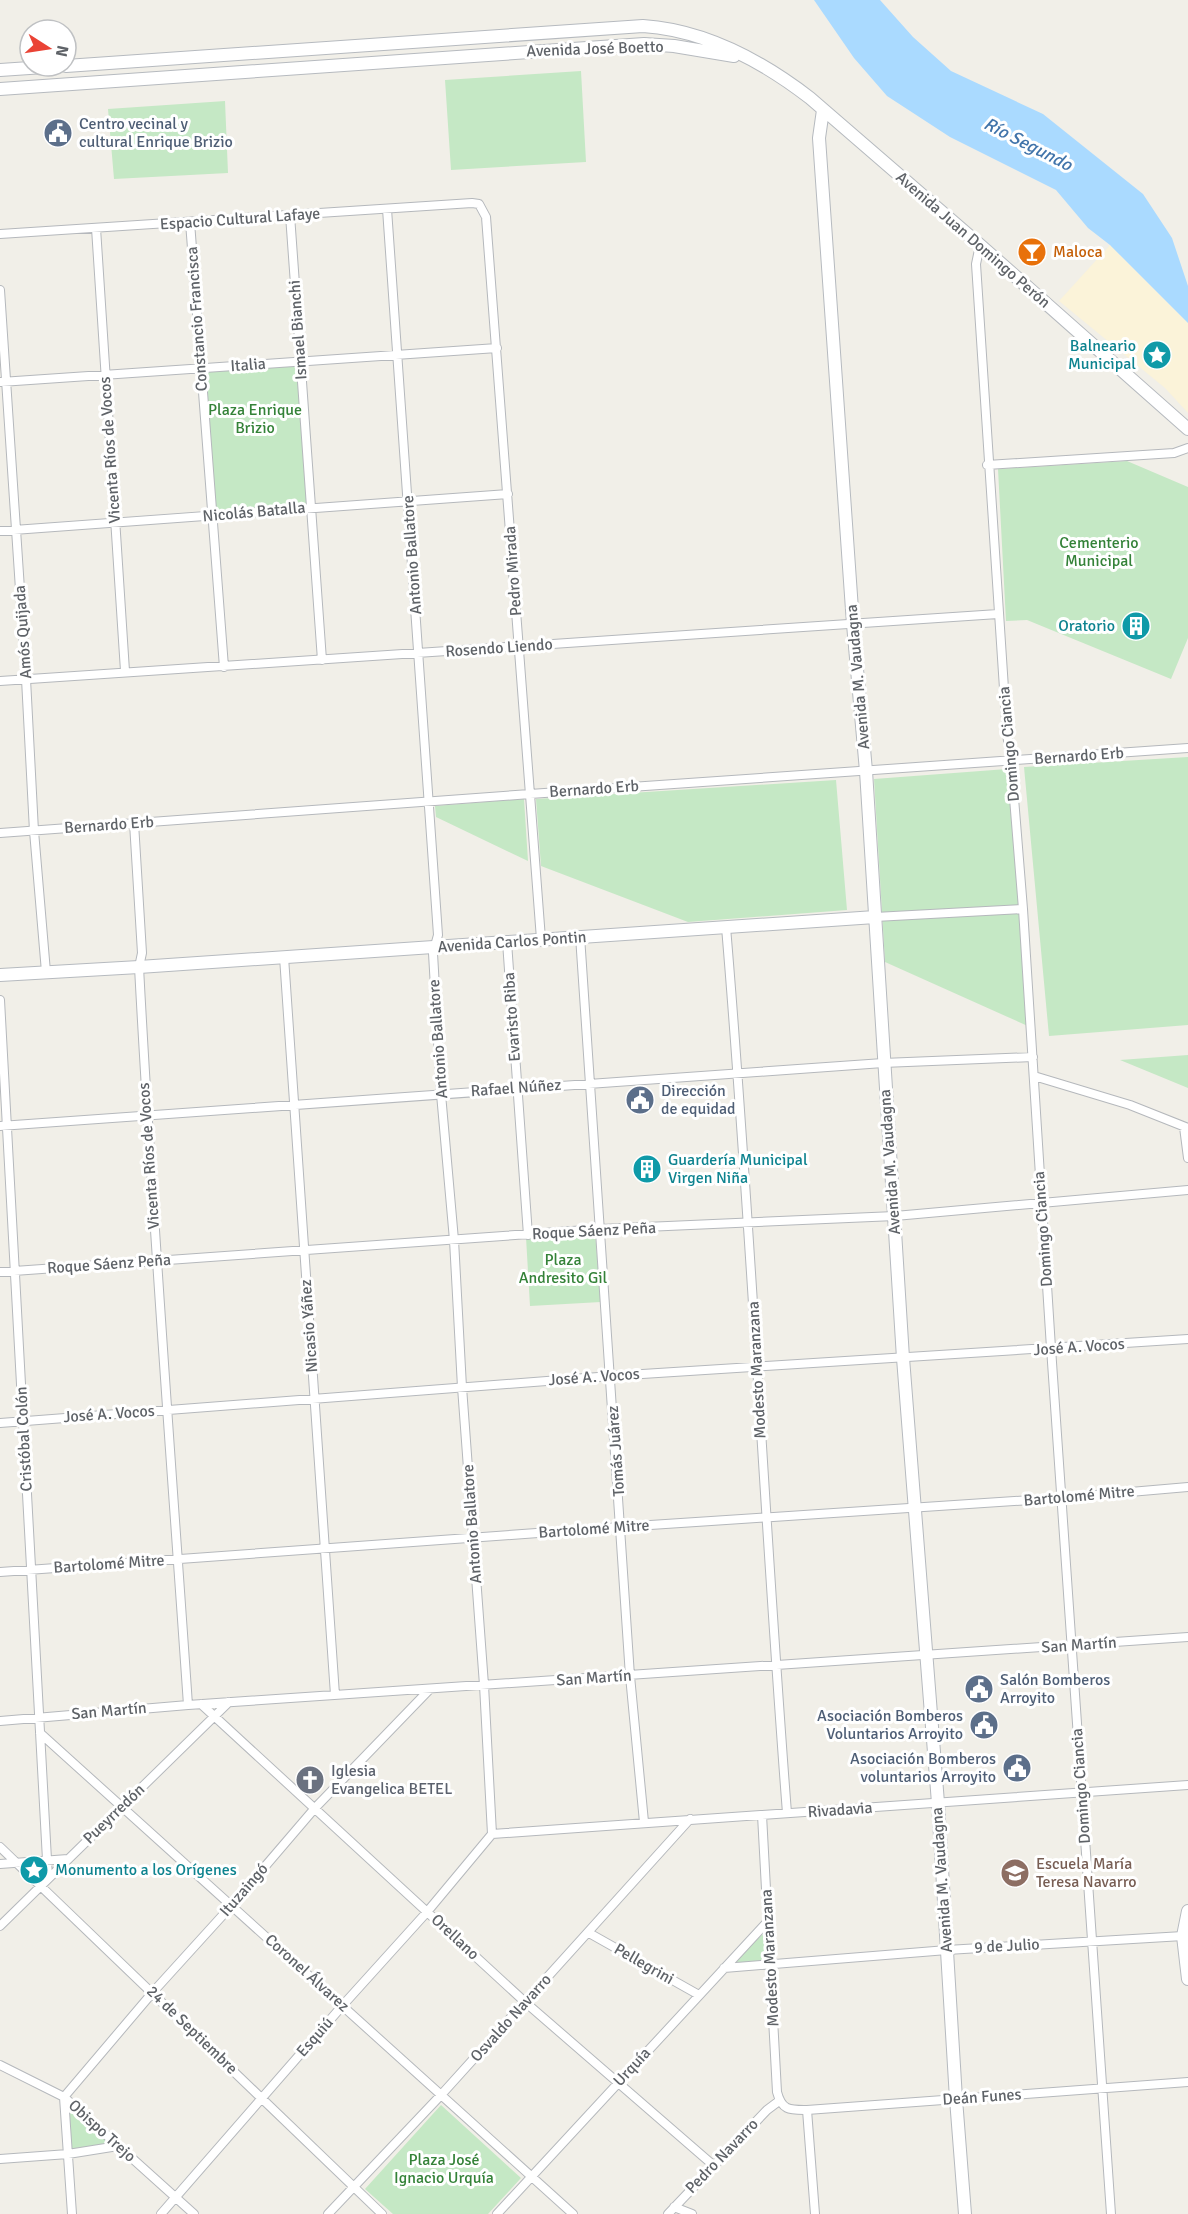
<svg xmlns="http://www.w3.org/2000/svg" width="1188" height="2214" viewBox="0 0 1188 2214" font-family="Signika,sans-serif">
	<rect width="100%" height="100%" fill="#f1efe8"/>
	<path fill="#c5e8c5" d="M581,71L586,162L451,170L445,80Z
		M225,101L228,173L114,179L108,109Z
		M299,365L309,505L213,513L203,371Z
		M1127,461L1188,487V638L1171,679L1027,620L1006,621L998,469Z
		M1188,757V1025L1049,1036L1024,767Z
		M1007,769L1030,1027L885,962L874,779Z
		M836,780L847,910L688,922L541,866L536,799Z
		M524,799L528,861L436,817L435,806Z
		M1188,1055V1088L1120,1060Z
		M595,1233L601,1302L530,1306L526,1237Z
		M765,1932L766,1962L731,1963Z
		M65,2100L116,2145L70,2152Z
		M441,2105L521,2178L488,2214H393L365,2189Z"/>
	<path fill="#fbf3d9" d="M1110,245L1188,323V413L1165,388L1059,301Z"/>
	<path fill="#aadaff" d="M814,0H880L913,37L951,71L1043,114L1143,194L1172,238L1188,286V323L1110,245L1088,228L1056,190L950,137L887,96L854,58Z"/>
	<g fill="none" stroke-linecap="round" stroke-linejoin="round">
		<g stroke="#b5b8bc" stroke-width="10">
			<path id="street" d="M387,209L438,935L433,953L441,1094L454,1240L462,1387L484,1685L492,1834
				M290,215L322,660
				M190,222L224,667
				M96,228L125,671
				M0,234L472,203L479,204L486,217L541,939
				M980,245L976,264L1007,734L1011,761L1023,909L1051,1348L1111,2214
				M0,290L26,679L34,831L46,972
				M1,382L497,348
				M987,465L1174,453L1188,448
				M0,531L508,494
				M0,681L998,614
				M134,823L142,953L139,967C152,1213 171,1459 188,1705
				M0,833L530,794L1188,748
				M875,917L1023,909
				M726,927C751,1222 764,1518 787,1813
				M580,936L630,1676L644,1822
				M507,942L528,1235
				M284,957L335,1695
				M0,1000L48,1878
				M1034,1076L1130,1105L1188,1128
				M0,1126L883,1063L1033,1057
				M1184,1127L1188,1158
				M0,1272L600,1229L895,1216L1188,1190
				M0,1423L611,1376L1188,1339
				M0,1572L620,1527L1061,1498L1188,1487
				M201,1704L525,2002L713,2165
				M0,1721L188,1705L1188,1637
				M40,1733L573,2214
				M762,1815L777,2092C782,2111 790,2110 807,2110L1188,2082
				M492,1834L1188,1785
				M0,1847L382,2214
				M0,1864L68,1859
				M0,1926L229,1702
				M589,1933L699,1995
				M724,1968L947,1950L1183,1936
				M0,2065L64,2097L194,2214
				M64,2097L153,1992L232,1905L315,1808L430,1689
				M64,2097L72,2214
				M807,2110L815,2214
				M0,2159L68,2154L118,2146
				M674,2207L692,2214
				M161,2214L343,2005L427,1912L492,1834
				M328,2214L441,2095L690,1819
				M497,2214L769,1920
				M668,2214L767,2110L779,2101"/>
		</g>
		<g stroke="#b6babf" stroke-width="14">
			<path id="secondary" d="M66,66L643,26C704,30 762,61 810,98L980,245L1188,429
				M0,70L59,66
				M0,89L644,44L674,46L734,56
				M823,110L819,138L853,624L866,771L903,1358L938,1803L956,2099L965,2214
				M0,975L139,967L875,917
				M1188,1911L1183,1936L1188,1979"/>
		</g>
		<use href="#street" stroke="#fff" stroke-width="8"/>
		<use href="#secondary" stroke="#fff" stroke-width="12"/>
	</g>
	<defs>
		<g id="civic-disc" transform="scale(1.5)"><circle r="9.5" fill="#5c6f8a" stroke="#fff"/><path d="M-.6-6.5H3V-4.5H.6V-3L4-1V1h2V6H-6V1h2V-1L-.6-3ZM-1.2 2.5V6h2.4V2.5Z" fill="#fff"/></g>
		<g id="bar-disc" transform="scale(1.5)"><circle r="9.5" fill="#e8710a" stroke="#fff"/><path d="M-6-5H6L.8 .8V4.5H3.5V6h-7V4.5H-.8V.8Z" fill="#fff"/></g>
		<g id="sight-disc" transform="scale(1.5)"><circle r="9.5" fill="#0f9aa8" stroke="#fff"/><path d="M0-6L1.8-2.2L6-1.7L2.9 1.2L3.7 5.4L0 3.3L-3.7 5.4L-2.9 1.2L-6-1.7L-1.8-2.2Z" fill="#fff"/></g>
		<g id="building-disc" transform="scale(1.5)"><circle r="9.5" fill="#0f9aa8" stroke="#fff"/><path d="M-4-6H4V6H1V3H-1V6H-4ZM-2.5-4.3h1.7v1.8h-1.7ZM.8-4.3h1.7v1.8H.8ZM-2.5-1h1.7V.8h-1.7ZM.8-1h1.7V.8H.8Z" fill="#fff"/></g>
		<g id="church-disc" transform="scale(1.5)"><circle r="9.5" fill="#6b7280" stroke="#fff"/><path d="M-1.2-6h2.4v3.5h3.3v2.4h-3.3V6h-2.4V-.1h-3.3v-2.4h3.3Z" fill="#fff"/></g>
		<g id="school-disc" transform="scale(1.5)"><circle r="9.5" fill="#8d6e63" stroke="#fff"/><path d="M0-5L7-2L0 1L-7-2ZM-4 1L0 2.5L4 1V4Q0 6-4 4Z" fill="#fff"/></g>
	</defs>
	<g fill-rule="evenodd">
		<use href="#civic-disc" x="58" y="133"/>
		<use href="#bar-disc" x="1032" y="252"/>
		<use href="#sight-disc" x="1157" y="355"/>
		<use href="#building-disc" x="1136" y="626"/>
		<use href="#civic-disc" x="640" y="1100"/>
		<use href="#building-disc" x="647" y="1169"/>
		<use href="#civic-disc" x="979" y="1689"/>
		<use href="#civic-disc" x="984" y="1725"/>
		<use href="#civic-disc" x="1017" y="1768"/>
		<use href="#church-disc" x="310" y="1780"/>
		<use href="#sight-disc" x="34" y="1870"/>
		<use href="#school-disc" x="1015" y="1873"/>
	</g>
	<g text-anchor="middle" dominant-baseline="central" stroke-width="6" stroke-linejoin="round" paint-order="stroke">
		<g font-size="16" fill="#5f6368" stroke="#fff">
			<text transform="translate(595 49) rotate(-2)">Avenida José Boetto</text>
			<text transform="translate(240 219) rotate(-4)">Espacio Cultural Lafaye</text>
			<text transform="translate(973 240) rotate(41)">Avenida Juan Domingo Perón</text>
			<text transform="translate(197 319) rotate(-94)">Constancio Francisca</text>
			<text transform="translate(298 330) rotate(-94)">Ismael Bianchi</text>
			<text transform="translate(248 365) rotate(-4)">Italia</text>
			<text transform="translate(110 450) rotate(-94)">Vicenta Ríos de Vocos</text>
			<text transform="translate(254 512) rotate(-5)">Nicolás Batalla</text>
			<text transform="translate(412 555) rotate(-94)">Antonio Ballatore</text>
			<text transform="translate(513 571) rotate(-94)">Pedro Mirada</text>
			<text transform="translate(23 632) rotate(-94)">Amós Quijada</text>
			<text transform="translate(499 648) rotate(-4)">Rosendo Liendo</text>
			<text transform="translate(858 677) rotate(-95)">Avenida M. Vaudagna</text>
			<text transform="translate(1009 744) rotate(-95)">Domingo Ciancia</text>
			<text transform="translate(1079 756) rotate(-4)">Bernardo Erb</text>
			<text transform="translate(594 789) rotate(-4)">Bernardo Erb</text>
			<text transform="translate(109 825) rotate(-4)">Bernardo Erb</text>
			<text transform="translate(512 942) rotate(-4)">Avenida Carlos Pontin</text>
			<text transform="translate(512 1017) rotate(-94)">Evaristo Riba</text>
			<text transform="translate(438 1039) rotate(-94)">Antonio Ballatore</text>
			<text transform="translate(516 1088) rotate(-4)">Rafael Núñez</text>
			<text transform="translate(149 1156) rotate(-94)">Vicenta Ríos de Vocos</text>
			<text transform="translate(890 1162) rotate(-94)">Avenida M. Vaudagna</text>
			<text transform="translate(1043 1229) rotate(-94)">Domingo Ciancia</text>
			<text transform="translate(594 1231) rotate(-3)">Roque Sáenz Peña</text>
			<text transform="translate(109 1264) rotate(-4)">Roque Sáenz Peña</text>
			<text transform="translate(309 1326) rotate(-94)">Nicasio Yáñez</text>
			<text transform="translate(1079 1347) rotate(-4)">José A. Vocos</text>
			<text transform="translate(757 1370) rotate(-93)">Modesto Maranzana</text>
			<text transform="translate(594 1377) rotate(-4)">José A. Vocos</text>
			<text transform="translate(109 1414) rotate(-4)">José A. Vocos</text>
			<text transform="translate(24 1439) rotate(-93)">Cristóbal Colón</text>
			<text transform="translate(616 1451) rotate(-94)">Tomás Juárez</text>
			<text transform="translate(1079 1496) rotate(-5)">Bartolomé Mitre</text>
			<text transform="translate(472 1524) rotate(-94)">Antonio Ballatore</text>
			<text transform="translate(594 1529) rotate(-4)">Bartolomé Mitre</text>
			<text transform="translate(109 1564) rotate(-4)">Bartolomé Mitre</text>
			<text transform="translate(1079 1645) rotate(-4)">San Martín</text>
			<text transform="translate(594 1678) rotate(-4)">San Martín</text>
			<text transform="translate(109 1711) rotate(-5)">San Martín</text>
			<text transform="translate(1081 1786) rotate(-94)">Domingo Ciancia</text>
			<text transform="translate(840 1810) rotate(-4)">Rivadavia</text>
			<text transform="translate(114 1814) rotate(-44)">Pueyrredón</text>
			<text transform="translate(942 1880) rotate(-94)">Avenida M. Vaudagna</text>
			<text transform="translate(244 1890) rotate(-49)">Ituzaingó</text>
			<text transform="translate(455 1937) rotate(43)">Orellano</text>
			<text transform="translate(1007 1946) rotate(-3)">9 de Julio</text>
			<text transform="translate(770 1958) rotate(-93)">Modesto Maranzana</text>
			<text transform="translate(644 1964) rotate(30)">Pellegrini</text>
			<text transform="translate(307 1973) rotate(42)">Coronel Álvarez</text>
			<text transform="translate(511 2018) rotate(-48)">Osvaldo Navarro</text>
			<text transform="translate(192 2030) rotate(44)">24 de Septiembre</text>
			<text transform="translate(315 2037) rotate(-49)">Esquiú</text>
			<text transform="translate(632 2067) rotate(-47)">Urquía</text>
			<text transform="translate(982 2097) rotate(-4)">Deán Funes</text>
			<text transform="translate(102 2131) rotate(42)">Obispo Trejo</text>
			<text transform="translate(722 2156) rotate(-46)">Pedro Navarro</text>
		</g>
		<g font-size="16" fill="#4e5e75" stroke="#fff" text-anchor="start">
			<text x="79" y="124">Centro vecinal y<tspan x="79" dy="18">cultural Enrique Brizio</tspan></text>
			<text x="661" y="1091">Dirección<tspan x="661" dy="18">de equidad</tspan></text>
			<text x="1000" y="1680">Salón Bomberos<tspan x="1000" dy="18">Arroyito</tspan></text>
			<text x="963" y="1716" text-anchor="end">Asociación Bomberos<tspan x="963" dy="18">Voluntarios Arroyito</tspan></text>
			<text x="996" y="1759" text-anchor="end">Asociación Bomberos<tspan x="996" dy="18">voluntarios Arroyito</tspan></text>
		</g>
		<g font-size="16" fill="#c56008" stroke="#fff" text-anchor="start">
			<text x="1053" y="252">Maloca</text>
		</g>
		<g font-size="16" fill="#0d838f" stroke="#fff" text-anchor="end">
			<text x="1136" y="346">Balneario<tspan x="1136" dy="18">Municipal</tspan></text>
			<text x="1115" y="626">Oratorio</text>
			<text x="668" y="1160" text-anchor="start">Guardería Municipal<tspan x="668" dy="18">Virgen Niña</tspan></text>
			<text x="55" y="1870" text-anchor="start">Monumento a los Orígenes</text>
		</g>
		<g font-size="16" fill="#348238" stroke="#fff">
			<text x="255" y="410">Plaza Enrique<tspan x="255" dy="18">Brizio</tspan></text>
			<text x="1099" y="543">Cementerio<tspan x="1099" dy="18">Municipal</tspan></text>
			<text x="563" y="1260">Plaza<tspan x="563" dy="18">Andresito Gil</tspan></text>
			<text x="444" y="2160">Plaza José<tspan x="444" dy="18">Ignacio Urquía</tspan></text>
		</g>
		<g font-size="16" fill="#5b616d" stroke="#fff" text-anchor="start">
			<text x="331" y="1771">Iglesia<tspan x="331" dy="18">Evangelica BETEL</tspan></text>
		</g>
		<g font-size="16" fill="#785e54" stroke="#fff" text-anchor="start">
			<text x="1036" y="1864">Escuela María<tspan x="1036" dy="18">Teresa Navarro</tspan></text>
		</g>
		<g font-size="18" font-style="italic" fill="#4174aa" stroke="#fff">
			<text transform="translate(1028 144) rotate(27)">Río Segundo</text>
		</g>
	</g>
	<g transform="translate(48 48) rotate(102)"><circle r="28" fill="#ffffff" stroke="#bfc1c3" stroke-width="1.5"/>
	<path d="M0-4.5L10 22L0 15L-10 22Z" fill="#ea4335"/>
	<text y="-9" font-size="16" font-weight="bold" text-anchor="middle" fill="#5f6368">N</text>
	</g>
</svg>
